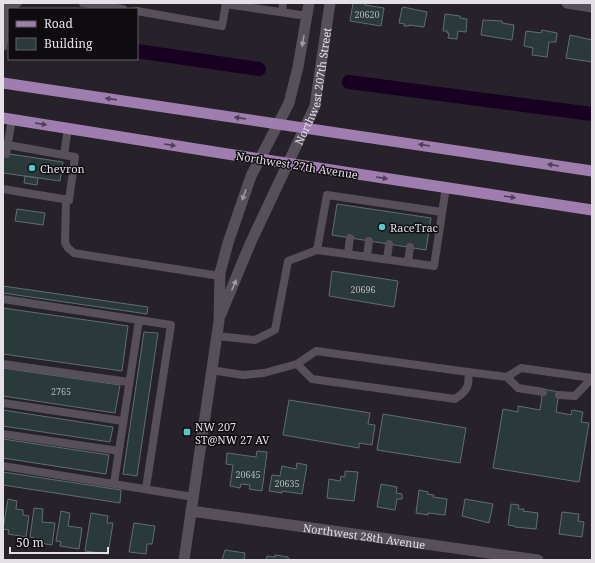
<svg xmlns="http://www.w3.org/2000/svg" width="595" height="563" viewBox="0 0 595 563" font-family="'Noto Serif',serif">
	<rect width="100%" height="100%" fill="#27212a"/>
	<g fill="none" stroke-linecap="round" stroke-linejoin="round">
		<path stroke="#170021" stroke-width="14" d="M137,51L259,69
			M349,82L592,114"/>
	</g>
	<path fill="#2a3939" stroke="#5f6f6f" d="M353,3H365V5L384,8L381,26L350,21Z
		M403,7L427,12L424,27L409,25V26H404L405,24L399,23L402,8H403Z
		M445,14L460,16V18L467,19L466,32L458,31L457,39L448,38L449,33H447V31H443Z
		M483,20L502,21V23L514,25L512,40L481,35Z
		M542,30L557,33L556,42H549L547,57L532,55L533,48L524,46L526,31L541,33Z
		M570,35L592,40V62L566,58Z
		M3,153L63,162L60,181L3,173Z
		M25,176L38,178L37,185L24,183Z
		M337,204L431,218L426,250L332,235Z
		M17,209L45,213L43,225L15,221Z
		M332,271L398,281L394,307L329,296Z
		M3,286L148,307L147,314L3,293Z
		M3,308L128,326L122,371L3,354Z
		M144,332L158,333L137,476L123,474Z
		M3,368L120,385L115,413L3,396Z
		M543,389L559,392L556,412L571,415L572,410L583,412L581,422L589,423L579,482L493,468L503,409L518,412V406L540,410Z
		M289,400L370,413L368,424L375,425L372,445L359,443V448L283,435Z
		M3,410L113,427L110,442L3,426Z
		M383,414L466,428L460,463L377,450Z
		M3,439L109,455L106,474L3,458Z
		M257,451L267,452L262,491L249,489L250,485L241,484L240,488L230,486L233,465L226,464L227,453L256,457Z
		M297,463L307,465L302,494L282,491V493L269,491L272,475L280,476L282,466L296,469Z
		M345,471L358,472L354,501L327,498L329,479L340,481L341,476L345,477Z
		M3,472L121,490L120,503L3,485Z
		M381,484L397,487L396,493L402,494V499H397L395,510L377,507Z
		M419,490L428,492L427,494L434,495L433,497L447,499L445,515L428,513V515L416,513Z
		M8,499L17,501L16,509L23,510V515L29,516L26,537L8,534L9,530L3,529Z
		M465,499L493,504L489,523L462,516Z
		M511,504L519,505L518,509H524L523,511L538,513L536,529L515,527V526L508,525Z
		M34,508L43,509L42,522L55,523L52,545L34,542V538L30,537Z
		M61,511L70,513L68,526L82,528L79,549L60,546L61,542L56,541Z
		M562,512L579,514L578,521L584,522L582,537L559,534Z
		M91,513L108,516L107,523H113L108,554L85,551Z
		M134,523L155,526L152,544H147L146,554L129,552Z
		M225,550L245,553L244,560H222Z
		M275,555L288,557V559L296,560H266L267,556L275,557Z"/>
	<g fill="none" stroke-linecap="round" stroke-linejoin="round">
		<path stroke="#574f5a" stroke-width="8" d="M83,3L123,9
			M226,4L307,16
			M10,9L18,3
			M137,11L222,26L226,3
			M282,12L283,3
			M3,47L8,11L4,3
			M6,154L12,119
			M64,155L68,128
			M3,189L69,200L75,157L8,145
			M66,200L65,243L68,248L74,253L86,255L220,276
			M317,250L327,195L442,212
			M348,253L350,238
			M367,256L369,241
			M387,259L389,244
			M408,262L410,247
			M3,299L139,320L114,483
			M139,320L171,325L146,488
			M216,336L255,340L275,330L288,261L317,250L434,266L446,187
			M3,364L129,382
			M211,370L243,375L264,373L297,364L316,351L323,352L468,372C470,386 467,391 455,399L312,379L297,364
			M468,372L507,377L521,368L592,378
			M507,377L518,388L543,392
			M559,395L575,396L592,378
			M3,403L123,421
			M3,434L119,451
			M3,466L193,497"/>
		<g stroke="#574f5a" stroke-width="11">
			<path d="M567,3L592,7"/>
			<path id="s1" d="M191,511L538,560"/>
		</g>
		<g stroke="#574f5a" stroke-width="11">
			<path id="s2" d="M221,314L250,244L315,106L330,3"/>
			<path d="M184,560L219,321L220,273L228,243L251,176L289,103L298,67L309,3"/>
		</g>
		<path stroke="#9f7dae" stroke-width="11" d="M3,83L592,171
			M3,118L221,153L592,210"/>
	</g>
	<defs><path id="oneway-solid" d="M-6-.8H1V-3.2L6.5 0L1 3.2V.8H-6Z"/></defs>
	<g fill="#9e98a0">
		<use href="#oneway-solid" transform="translate(303 41) rotate(100)"/>
		<use href="#oneway-solid" transform="translate(244 195) rotate(110)"/>
		<use href="#oneway-solid" transform="translate(234 285) rotate(-67)"/>
	</g>
	<g fill="#503f57">
		<use href="#oneway-solid" transform="translate(111 99) rotate(-172)"/>
		<use href="#oneway-solid" transform="translate(240 118) rotate(-172)"/>
		<use href="#oneway-solid" transform="translate(41 124) rotate(9)"/>
		<use href="#oneway-solid" transform="translate(170 145) rotate(9)"/>
		<use href="#oneway-solid" transform="translate(424 145) rotate(-171)"/>
		<use href="#oneway-solid" transform="translate(553 165) rotate(-171)"/>
		<use href="#oneway-solid" transform="translate(382 178) rotate(9)"/>
		<use href="#oneway-solid" transform="translate(510 197) rotate(9)"/>
	</g>
	<g fill="#53cdcb" stroke="#0f0c10" stroke-width="1.5">
		<circle cx="32" cy="168" r="4"/>
		<circle cx="382" cy="227" r="4"/>
		<rect x="183" y="428" width="8" height="8" rx="2"/>
	</g>
	<g text-anchor="middle" dominant-baseline="central" stroke-width="3" stroke-linejoin="round" paint-order="stroke">
		<g font-size="9" fill="#b6b6bb">
			<text x="367" y="14">20620</text>
			<text x="363" y="289">20696</text>
			<text x="61" y="391">2765</text>
			<text x="248" y="474">20645</text>
			<text x="287" y="483">20635</text>
		</g>
		<g font-size="11" fill="#e4e0e6" stroke="#0f0c10">
			<text stroke="none"><textPath href="#s2" startOffset="247">Northwest 207th Street</textPath></text>
			<text transform="translate(297 165) rotate(9)">Northwest 27th Avenue</text>
			<text stroke="none"><textPath href="#s1" startOffset="175">Northwest 28th Avenue</textPath></text>
		</g>
		<g font-size="11" fill="#e4e0e6" stroke="#0f0c10" text-anchor="start">
			<text x="40" y="168">Chevron</text>
			<text x="390" y="227">RaceTrac</text>
			<text x="195" y="426">NW 207<tspan x="195" dy="13">ST@NW 27 AV</tspan></text>
		</g>
	</g>
	<rect width="595" height="563" fill="none" stroke="#e4e0e6" stroke-width="8"/>
	<rect x="8" y="8" width="130" height="52" fill="#0f0c10" stroke="#646166"/>
	<rect x="16" y="21" width="20" height="6" fill="#9f7dae" stroke="#646166"/>
	<text x="44" y="28" font-size="12" fill="#e4e0e6">Road</text>
	<rect x="16" y="38" width="20" height="12" fill="#2a3939" stroke="#646166"/>
	<text x="44" y="48" font-size="12" fill="#e4e0e6">Building</text>
	<path d="M10 547v6h98v-6" fill="none" stroke="#e4e0e6" stroke-width="2"/>
	<text x="16" y="547" font-size="12" fill="#e4e0e6" stroke="#0f0c10" stroke-width="3" paint-order="stroke">50 m</text>
</svg>
